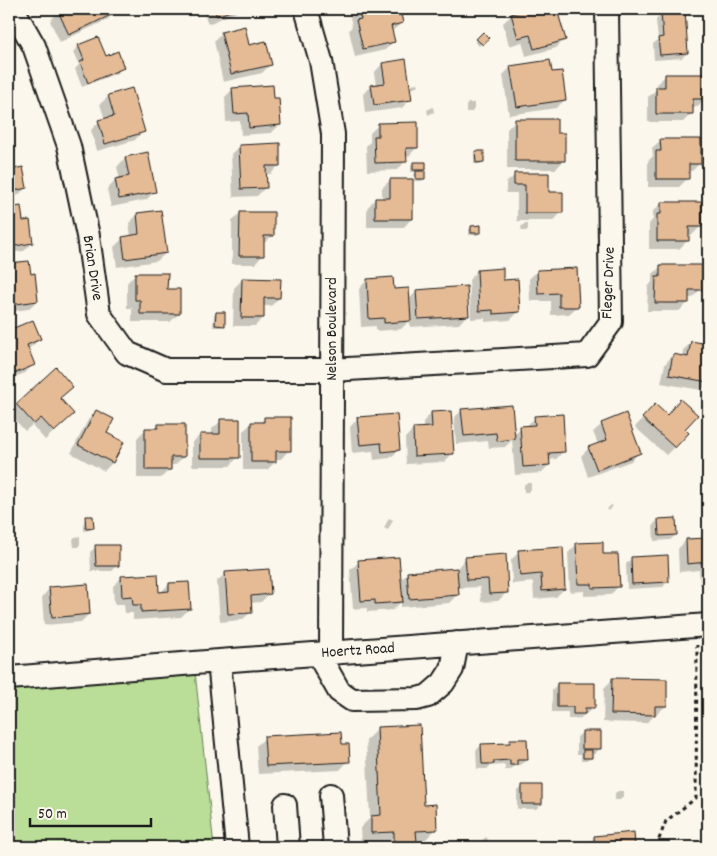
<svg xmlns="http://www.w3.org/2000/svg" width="717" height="856" viewBox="0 0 717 856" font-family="Dekko,sans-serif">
	<rect width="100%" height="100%" fill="#fbf7ec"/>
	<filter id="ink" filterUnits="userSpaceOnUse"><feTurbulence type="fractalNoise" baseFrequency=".02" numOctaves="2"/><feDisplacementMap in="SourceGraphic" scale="10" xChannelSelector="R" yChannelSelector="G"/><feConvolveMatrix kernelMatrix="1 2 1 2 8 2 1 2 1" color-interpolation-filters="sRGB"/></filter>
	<g filter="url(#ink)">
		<path fill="#bade98" stroke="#6b7d5a" d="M195,672L214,847H9V688Z"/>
		<path fill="#0003" d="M62,9H114L115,12L107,20L60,42L50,21L58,12L63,10Z
			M202,9H243L208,24Z
			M359,9H399L402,23L391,32L394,41L385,50L355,57L349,30L352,26L350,17Z
			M533,9H552L564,40L556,48L526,56L522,42L509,46L503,23L512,15Z
			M661,14L687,53L682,58L654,60L653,44L658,40L656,20Z
			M222,33L248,47L270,65L262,73L223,82L214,41Z
			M483,33L488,38L479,46L475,42Z
			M79,46L106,58L123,67L117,73L82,87L75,69L79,65L73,52Z
			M382,64L410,99L402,108L365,113L363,94L371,86L376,85L374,73Z
			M511,67L551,74L565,100L556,108L509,115L503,75Z
			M665,76L705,99L697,107H691V114L683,122H648V97L657,89V84Z
			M418,82V86L412,89V85Z
			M233,89L273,99L280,125L271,133L241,135L240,121L226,122L225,97Z
			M109,96L143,131L135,140L97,151L91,130L99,122L105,120L100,104Z
			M468,103H474V109L472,112H466V106Z
			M433,107L434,112L428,115L427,110Z
			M515,121L555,134L564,160L556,169H507V129Z
			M379,124L417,147L409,156H405V162L397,170L367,171L366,146L370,142V133Z
			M661,140L700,163L692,171H688V178L679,187H648V161L653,156L652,148Z
			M239,146L279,165L271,174H265V188L257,196L233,197L231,154Z
			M476,153L483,162L480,164H474V155Z
			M125,158L155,191L146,200L111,207L107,189L115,180H120L117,167Z
			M414,163L424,169L421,172L424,178L422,181H412V218L404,227H367V208L375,199L382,200V188L390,180H414V175L417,172H411V165Z
			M22,169L26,188L17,196L9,198V172Z
			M515,175L548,193L562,212L553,221H517V193H506V183Z
			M662,203L701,226L692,235H688V240L679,249H649V224L653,219V211Z
			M20,208L22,223L32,243L24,251L9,253V209Z
			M160,211L166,253L157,261L117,267L114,247L123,238L131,237L129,223L137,215Z
			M240,213L273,235L263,244V255L255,264H232V221Z
			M524,224H528V229L526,231H522L521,227Z
			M472,227L480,232L477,235H469V229Z
			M28,262L37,301L28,309L9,312V264Z
			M661,266L701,289L692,298H688V303L679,311H647L648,287L652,282V275Z
			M477,271L502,282L519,312L510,320L485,322V318L471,319L469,280Z
			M537,271L578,306L569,314L551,315V301H530L529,279Z
			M135,274L166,290L179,314L170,322H132V308H127V283Z
			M242,280L279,298L271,306H263V318L255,326H233L234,288Z
			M367,280L393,290L408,300L417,291L467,315L459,324L410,327V320L401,329L376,331V326L361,327L359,289Z
			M216,313L223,325L221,327H213L214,315Z
			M33,322L40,339L31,347L27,349L33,365L25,373L9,379V331Z
			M692,342L708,345V383L701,390L661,383L665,364L673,355L682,357L683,350Z
			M59,399L64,422L45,440L32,425L25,431L9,413L17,404Z
			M672,409L674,447L666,455L635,427L647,414L666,416Z
			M462,410L513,435L521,428L526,426L535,418L564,451L556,459L549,460V465L541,473L515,475L512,440L505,447L489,448L488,441L456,444L454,418Z
			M97,411L112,463L104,471L71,453L88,420Z
			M431,413L453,453L444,462L406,464L405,438L413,430L423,429V422Z
			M358,418L399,450L390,458L374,460L373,451L352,453L350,427Z
			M264,419L289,450L281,459H275V462L267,470H243V431L252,423H260Z
			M221,421L238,457L230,466H192V443L200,435H212V429Z
			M602,424L639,453L631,461L588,477L581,456L589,448L598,444L593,432Z
			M159,425L184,456L175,465H170V469L161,478H137V438L145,430H154Z
			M526,483H531V489L528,492H524V485Z
			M611,505L613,506L609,511L607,509Z
			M86,518L93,528L90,530L84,531V520Z
			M389,518L393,520L388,530L384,528Z
			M658,520L676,535L670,540L654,541L653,525Z
			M80,536V544L78,547H74L73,539L75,537Z
			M9,538H10L11,555L9,557Z
			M708,539V584L700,585L699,570L679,572L678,549L686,540Z
			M576,545L602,556L618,587L610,595L584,596V591L570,592L568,553Z
			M96,547L118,565L112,571H91L90,552Z
			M519,552L564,589L556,597L534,599L533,582L512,584L511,560Z
			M466,558L507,592L498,601L481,602L480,587L457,588V595L449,603L401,607V602L393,610L367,612V608L353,609L350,570L359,562L400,581L408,573L458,570V567Z
			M631,559L668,581L663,587L627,589L626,564Z
			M226,573L269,594L261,602L250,603L251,612L242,620L220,622L217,581Z
			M122,577L158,593H160L169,584L190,608L181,617L133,620V613H125L124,604H114L113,586Z
			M50,588L89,614L81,622L44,625L42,597Z
			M612,680L666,706L646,723L603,722L604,688Z
			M557,684L594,708L579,719H568V712H552V690Z
			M378,728L436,829L425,840L416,841L409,847H383V843L361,844L360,828L370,818L366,740Z
			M583,732L600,748L595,754H591V758L588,760H581V754H577V737Z
			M265,738L340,746L348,761L340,770L258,774L256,746Z
			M511,740L527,759L521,765H516L510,770H505V765L490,766L487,769H477L476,750L482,745L507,744Z
			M523,786L541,804L536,809H517V792Z
			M618,791H623V797L620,800H615V793Z
			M633,833L634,847H586L594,837Z
			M486,837L489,841L483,847L479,843Z"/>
		<path fill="#e5bb95" stroke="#1c1c1c" d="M63,9H115L117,12L69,35L58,11Z
			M214,9H235L217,16Z
			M358,9H400L403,23L391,26L395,42L363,49L356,20L361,19Z
			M528,9H553L555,14L558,13L566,40L534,49L530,35L518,38L511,14Z
			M685,11L688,53L660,55L658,38L663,37L661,13Z
			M245,26L249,45L266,41L272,65L231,74L221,32Z
			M483,32L489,38L483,45L476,39Z
			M98,37L106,56L118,51L124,68L88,83L80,62L84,60L78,45Z
			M406,59L412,100L374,105L371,85L385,83L382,63Z
			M550,60L552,72L562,71L566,100L517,107L510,66Z
			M665,74H706V99H693V114H656V87H665Z
			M273,85L274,98H279L281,125L249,128L248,113L234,114L232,88Z
			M132,88L145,132L105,144L98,120L114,116L108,95Z
			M515,119H557V133H565V161H515Z
			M418,122V148H406L407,162L375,163L374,136H378V123Z
			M660,139H701V164H689V179H656V151H661Z
			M280,143V166H266L267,188L241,189L239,145Z
			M475,151H484V162L476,163Z
			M148,152L156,192L119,199L115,179L129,176L125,157Z
			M413,162H426V170H413Z
			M23,167L27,188L9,192V170Z
			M416,171H425V179H416Z
			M514,173H549V192H563V213H525V185H514Z
			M390,179H413V219H375V198H390Z
			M661,202H702V227H689V241H657V214H661Z
			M21,206L23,221L30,220L33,243L9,247V208Z
			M161,210L167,253L125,259L122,237L139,234L137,213Z
			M240,212H274V236H264V256H239Z
			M481,225V233H471V226Z
			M29,261L31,274L35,273L38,301L9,305V263Z
			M660,265H702V290H689V303H655L656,277H660Z
			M503,268V280L518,279L520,312L493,314V310L479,311L477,270Z
			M577,268L579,307H559V293L538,294L537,270Z
			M135,273H168L167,289H180V314H140V300H135Z
			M393,277L394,289L409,288L411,321L384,323V318L369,319L367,279Z
			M242,278L281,279L280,298H264V318H241Z
			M467,286L469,316L418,319L416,290Z
			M216,312H225V326L215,325Z
			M33,320L41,339L27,345L35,365L13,374L9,363V330Z
			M691,341L708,344V382L669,375L673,354L688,357Z
			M56,367L73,387L60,398L74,414L54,432L41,418L34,424L16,404Z
			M680,399L698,415L685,429L689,433L675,448L642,418L655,404L667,415Z
			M512,405L515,439L497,441L496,433L464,436L461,409Z
			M96,410L114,419L107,433L124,442L113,463L78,445Z
			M451,411L454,454L414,456L413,428L432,427L431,412Z
			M626,413L641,453L597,470L588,447L607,440L601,423Z
			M397,414L400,450L382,452L381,443L360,445L357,417Z
			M563,414L565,452L549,453L550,465L523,467L520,426L535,425L534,416Z
			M264,417H291V451H276V462H251V422H264Z
			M220,419H240V458H200V434H220Z
			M158,424H185V457H171V470H145V428H158Z
			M85,516H93L94,528L86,529Z
			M676,518L677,535L659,536L658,519Z
			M708,538V577L707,562L687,564L686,539Z
			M603,542V554H618L620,587L592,588V584H578L576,543Z
			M95,545H119V566H96Z
			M563,547L565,589L542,591L541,574L520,576L518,550Z
			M506,554L508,593L489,594L488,579L467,580L465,557Z
			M668,555L669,582L632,584L631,557Z
			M399,557L403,602L375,604V600L361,601L358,560Z
			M457,568L459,595L409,599L407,572Z
			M269,569L271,594L251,596L252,613L228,614L225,572Z
			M158,574L159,592L169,591V583L189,582L191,609L141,612V605H133L132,596L122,597L121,576Z
			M88,584L90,614L52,618L49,587Z
			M612,678L667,679V706H655V715L611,714Z
			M557,683H595V708H585V714H573V707H557Z
			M420,725L424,805L436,804L437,830L416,831L417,842L394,843V832L371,833V816L381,815L377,727Z
			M582,731H601V749H582Z
			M341,732L342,744H349L350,762L266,766L264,736Z
			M510,739H527L528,760H517V765H510V760L494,761V764H482L481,744L510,743Z
			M583,750H592V758H583Z
			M522,785H542V804H522Z
			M634,832L635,847H595L594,836Z"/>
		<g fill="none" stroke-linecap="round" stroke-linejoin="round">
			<g stroke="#1c1c1c" stroke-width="26">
				<path id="minor" d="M13,9L34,46L69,146L88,236L99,314L127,353L166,370H331L587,355L611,322L607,9
					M306,9L321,61L333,134L331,653
					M318,654L339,691L352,700L417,699L428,696L443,683L452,669L457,643
					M219,661L237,847
					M9,678L219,661L708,625
					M331,795L335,847
					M285,805L288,847"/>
			</g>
			<path stroke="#1c1c1c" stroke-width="3" stroke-dasharray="4 4" stroke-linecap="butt" d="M656,847L666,821L696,798L697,645"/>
			<use href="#minor" stroke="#fbf7ec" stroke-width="22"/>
		</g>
	</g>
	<g text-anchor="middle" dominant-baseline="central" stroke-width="4.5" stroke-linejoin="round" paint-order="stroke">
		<g font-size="16" fill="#1c1c1c" stroke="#fbf7ec">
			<text transform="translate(92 268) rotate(81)">Brian Drive</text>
			<text transform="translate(609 283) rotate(-88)">Fleger Drive</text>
			<text transform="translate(332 329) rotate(-90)">Nelson Boulevard</text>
			<text transform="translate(358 651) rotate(-4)">Hoertz Road</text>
		</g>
	</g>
	<rect width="717" height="856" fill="none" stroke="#fbf7ec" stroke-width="30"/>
	<rect x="15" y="15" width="687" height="826" fill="none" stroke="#1c1c1c" stroke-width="2" filter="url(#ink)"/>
	<path d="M30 818v8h121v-8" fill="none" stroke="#1c1c1c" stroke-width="2.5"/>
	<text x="38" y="818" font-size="15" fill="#1c1c1c" stroke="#fbf7ec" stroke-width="4" paint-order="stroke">50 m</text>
</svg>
